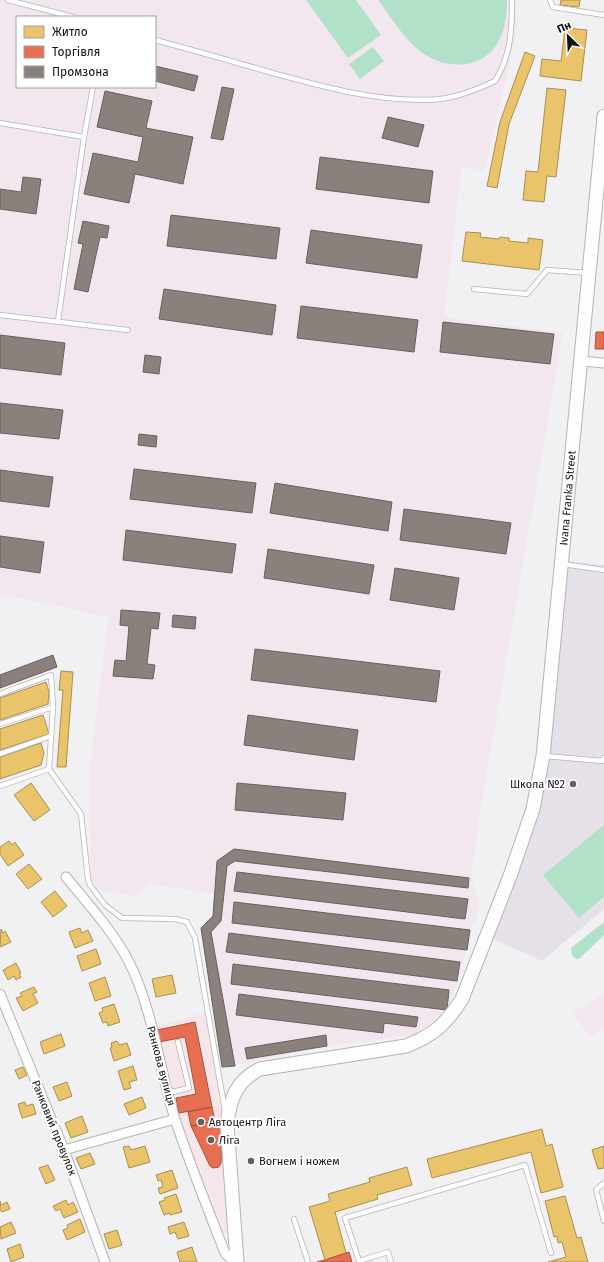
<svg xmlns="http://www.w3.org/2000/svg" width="604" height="1262" viewBox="0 0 604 1262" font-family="'Fira Sans',sans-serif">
	<rect width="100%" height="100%" fill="#f1f0f2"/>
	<path fill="#f5e6e9" d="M208,1012L227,1124L235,1231L218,1235L175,1119L151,1027Z"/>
	<path fill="#f3e7ef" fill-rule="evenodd" d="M0,0H516V38L484,171L462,166L444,317L563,333L482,801L471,877L479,904L476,922L471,925L459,978L451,999L441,1014L415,1035L327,1046L242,1064L222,1067L201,928L213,916L215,894L148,884L138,896L100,891L91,881L90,767L108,617L0,594ZM17,17H155V87H17Z
		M602,994L604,997V1028L590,1037L573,1013Z"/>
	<path fill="#e6e1e9" d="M566,561L604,565V909L542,961L491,938L537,810Z"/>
	<path fill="#b1e1c9" d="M306,0H356L381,35L348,58Z
		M378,0H507C507,15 505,31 497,44C480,71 444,69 421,52C404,39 391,17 378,0Z
		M373,47L384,61L360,79L349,64Z
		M604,825V897L579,918L543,875Z
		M604,922V935L579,959H576L572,955L571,948Z"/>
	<path fill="#e9c46a" stroke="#a98f50" d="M561,0H580L579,7L560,5Z
		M565,28L587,30L581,81L540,76L542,59L561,61Z
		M525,52L535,56L509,124L497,188L487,186L500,122Z
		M547,88L566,90L556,177L547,176L544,202L523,200L526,171L538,172Z
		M466,232L481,233L480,237L499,239L500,237L509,238V241L528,243V238L543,240L539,270L462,261Z
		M61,671L73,672L66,767H57L63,690H59Z
		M46,682L49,692L48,704L0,720V698Z
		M43,715L49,734L0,750V729Z
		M41,743L44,753L41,765L0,779V757Z
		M31,783L50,810L34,821L14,795Z
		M9,841L12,845L15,842L24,855L8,866L0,854V847Z
		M29,864L42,879L28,889L16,874Z
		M55,891L67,906L53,917L41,902Z
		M80,928L82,933L88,930L93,941L75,948L69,932Z
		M1,929L3,933L5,931L11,942L0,947Z
		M96,949L101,964L82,971L77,956Z
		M16,963L21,973L19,974L21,977L16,980L14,976L8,980L3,970Z
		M172,975L176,993L156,997L152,979Z
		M105,977L111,996L95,1001L89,983Z
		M34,987L37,992L33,994L38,1003L23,1011L16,998L22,996L20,993Z
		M114,1004L120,1022L108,1026L107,1022L103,1023L99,1013L103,1011L102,1008Z
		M61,1034L65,1046L44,1054L40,1042Z
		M117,1041L119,1045L127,1043L131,1055L114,1061L110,1048L112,1047L111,1043Z
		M133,1066L137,1080L129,1082L131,1088L124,1090L118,1071Z
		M23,1067L27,1075L19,1079L15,1070Z
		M67,1082L72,1096L59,1101L53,1087Z
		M142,1097L146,1108L129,1115L124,1104Z
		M25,1102L26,1106L33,1104L36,1114L22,1118L18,1104Z
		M82,1116L88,1132L71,1138L65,1123Z
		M542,1129L546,1146L552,1144L563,1187L541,1193L531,1152L432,1178L427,1159Z
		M129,1146L131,1150L145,1146L150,1162L129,1168L123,1147Z
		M604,1146V1168L598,1169L592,1150Z
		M90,1153L95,1164L81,1169L76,1158Z
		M48,1165L55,1180L46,1184L39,1168Z
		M407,1167L412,1185L377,1195L378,1199L335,1212L346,1253L325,1260L309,1207L330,1201L328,1194L370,1182L369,1178Z
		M172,1170L178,1188L160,1194L158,1188L163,1187L161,1180L158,1181L156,1175Z
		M176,1194L182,1212L170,1215L169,1213L164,1215L159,1202L165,1200L164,1198Z
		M565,1196L577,1238L581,1237L588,1262H548L566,1257L562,1242L558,1243L557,1236L554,1237L545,1201Z
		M66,1200L68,1205L73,1202L78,1212L64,1218L60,1209L56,1211L53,1206Z
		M0,1201L1,1205L7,1202L10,1209L2,1212L0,1210Z
		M80,1219L85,1232L67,1240L63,1230L68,1228L67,1225Z
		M11,1222L16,1233L1,1239L0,1227Z
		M184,1222L189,1236L178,1239L175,1232L170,1234L168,1227Z
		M117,1230L122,1245L109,1249L104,1234Z
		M20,1244L24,1257L11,1262L7,1249Z
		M192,1247L197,1262H180L177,1252Z"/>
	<path fill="#e76f51" stroke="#a8533f" d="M596,332H604V349H595Z
		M195,1022L212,1107L179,1113L176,1098L196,1094L185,1037L159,1042L157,1030Z
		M212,1107L215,1121L191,1126L188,1112Z
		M218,1120L223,1126L221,1163L219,1167L213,1168L210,1166L191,1126Z
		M349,1252L352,1262H317L325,1260Z"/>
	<path fill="#8a817c" stroke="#67605d" d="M155,66L198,76L194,91L155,81Z
		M222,87L234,89L223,140L211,138Z
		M105,91L152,101L146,128L193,137L183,184L135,174L129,203L84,194L93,153L138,162L143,137L97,127Z
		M388,117L424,125L418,147L382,138Z
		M320,157L433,171L429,203L316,189Z
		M23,177L41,179L36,214L0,209V189L21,192Z
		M171,215L280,228L276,259L167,246Z
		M83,221L109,226L107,238L100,237L88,292L74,289L83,244L78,243Z
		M311,230L422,245L417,278L306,263Z
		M164,289L276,305L272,335L159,319Z
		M301,306L418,320L414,352L297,338Z
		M443,322L554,334L550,364L440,352Z
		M0,335L65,343L61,375L0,368Z
		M145,355L161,357L159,374L143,372Z
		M0,403L63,410L59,439L0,433Z
		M139,434L157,436L156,447L138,445Z
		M134,469L256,483L252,513L130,499Z
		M0,470L53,477L49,507L0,501Z
		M275,483L392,502L388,531L270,513Z
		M404,509L511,523L506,554L400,540Z
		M126,530L236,544L232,573L123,560Z
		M0,536L44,542L40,573L0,567Z
		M268,549L374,565L369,594L264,578Z
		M395,568L459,578L454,610L390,600Z
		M121,610L160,613L158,629L151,628L147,664L155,665L153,679L113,676L115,660L126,661L129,626L120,625Z
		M173,615L196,617L195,629L172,627Z
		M255,649L440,671L436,702L251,680Z
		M53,655L57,667L0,688V675Z
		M248,715L358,730L354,760L244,745Z
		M237,783L346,793L343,820L235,810Z
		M234,849L469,878L468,888L235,861L227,866L221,921L211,932L235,1066L222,1067L201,928L213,916L217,861Z
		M237,872L468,899L465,919L234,891Z
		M234,902L470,930L467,950L232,923Z
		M229,933L460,962L457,981L226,952Z
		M233,964L449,990L447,1010L231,984Z
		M239,994L418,1017L416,1027L384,1023L383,1033L236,1015Z
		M326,1035L327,1046L247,1059L245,1048Z"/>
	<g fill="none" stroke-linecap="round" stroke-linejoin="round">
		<g stroke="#b5b4b6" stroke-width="6">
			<path id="lane" d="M8,0L73,17
				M550,0L553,7L604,15
				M155,40C193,50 231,61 269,72C324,87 383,104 440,99C459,97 478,89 495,81C511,56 512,29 512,0
				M0,123L84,137
				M474,289L527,294L547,270L589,273
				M0,315L128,330
				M58,321L84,137L93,87
				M563,564L604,570
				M0,694L51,675L53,707L49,769L81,814L88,879L90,885L105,905L122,918L175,919L187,922L195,938L225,1111
				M0,724L53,707
				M0,754L51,736
				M545,756L603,761L604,758
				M0,786L49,769
				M168,1093L189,1088L178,1042
				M604,1183L596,1190L604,1221
				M294,1219L308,1262
				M391,1262L388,1252L359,1261L345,1218L525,1165L551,1253"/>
		</g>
		<g stroke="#b5b4b6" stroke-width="11">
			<path id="street" d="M581,361L604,363
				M66,877C88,904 113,931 129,962C153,1009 159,1069 175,1119C190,1165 208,1209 225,1253L230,1258L237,1259
				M0,994L64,1150L105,1262
				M64,1150L175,1119"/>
		</g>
		<g stroke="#b5b4b6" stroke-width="15">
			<path id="secondary" d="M237,1262L227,1124C230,1099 236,1081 260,1069L406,1046C434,1035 446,1024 462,999L510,876L533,809L543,756L604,116"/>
		</g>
		<use href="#lane" stroke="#fdfdfd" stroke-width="4.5"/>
		<use href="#street" stroke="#fdfdfd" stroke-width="9"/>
		<use href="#secondary" stroke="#fdfdfd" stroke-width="13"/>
	</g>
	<g fill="#616062" stroke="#fff" stroke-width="1.5">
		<circle cx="573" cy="784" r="4"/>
		<circle cx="201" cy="1122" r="4"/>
		<circle cx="211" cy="1140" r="4"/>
		<circle cx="251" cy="1161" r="4"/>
	</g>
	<g text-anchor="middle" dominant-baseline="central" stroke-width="4" stroke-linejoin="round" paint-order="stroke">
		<g font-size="11" fill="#141315" stroke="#fff">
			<text transform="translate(568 498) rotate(-85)">Ivana Franka Street</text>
			<text transform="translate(161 1066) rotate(75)">Ранкова вулиця</text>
			<text transform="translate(54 1128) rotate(68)">Ранковий провулок</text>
		</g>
		<g font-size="11" fill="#141315" stroke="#fff" text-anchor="start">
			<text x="565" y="784" text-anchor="end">Школа №2</text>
			<text x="209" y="1122">Автоцентр Ліга</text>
			<text x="219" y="1140">Ліга</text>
			<text x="259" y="1161">Вогнем і ножем</text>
		</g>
	</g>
	<rect x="16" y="16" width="140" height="72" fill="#ffffff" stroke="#a1a1a1"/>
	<rect x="24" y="26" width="20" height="12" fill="#e9c46a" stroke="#a1a1a1"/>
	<text x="52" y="36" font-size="12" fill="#141315">Житло</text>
	<rect x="24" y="46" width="20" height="12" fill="#e76f51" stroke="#a1a1a1"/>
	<text x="52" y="56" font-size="12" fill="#141315">Торгівля</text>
	<rect x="24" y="66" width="20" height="12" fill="#8a817c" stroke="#a1a1a1"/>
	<text x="52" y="76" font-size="12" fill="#141315">Промзона</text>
	<g transform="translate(568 36) rotate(336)" stroke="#ffffff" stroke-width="3" paint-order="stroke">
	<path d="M0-3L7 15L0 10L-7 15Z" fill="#141315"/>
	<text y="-6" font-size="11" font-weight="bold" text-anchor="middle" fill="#141315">Пн</text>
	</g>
</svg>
